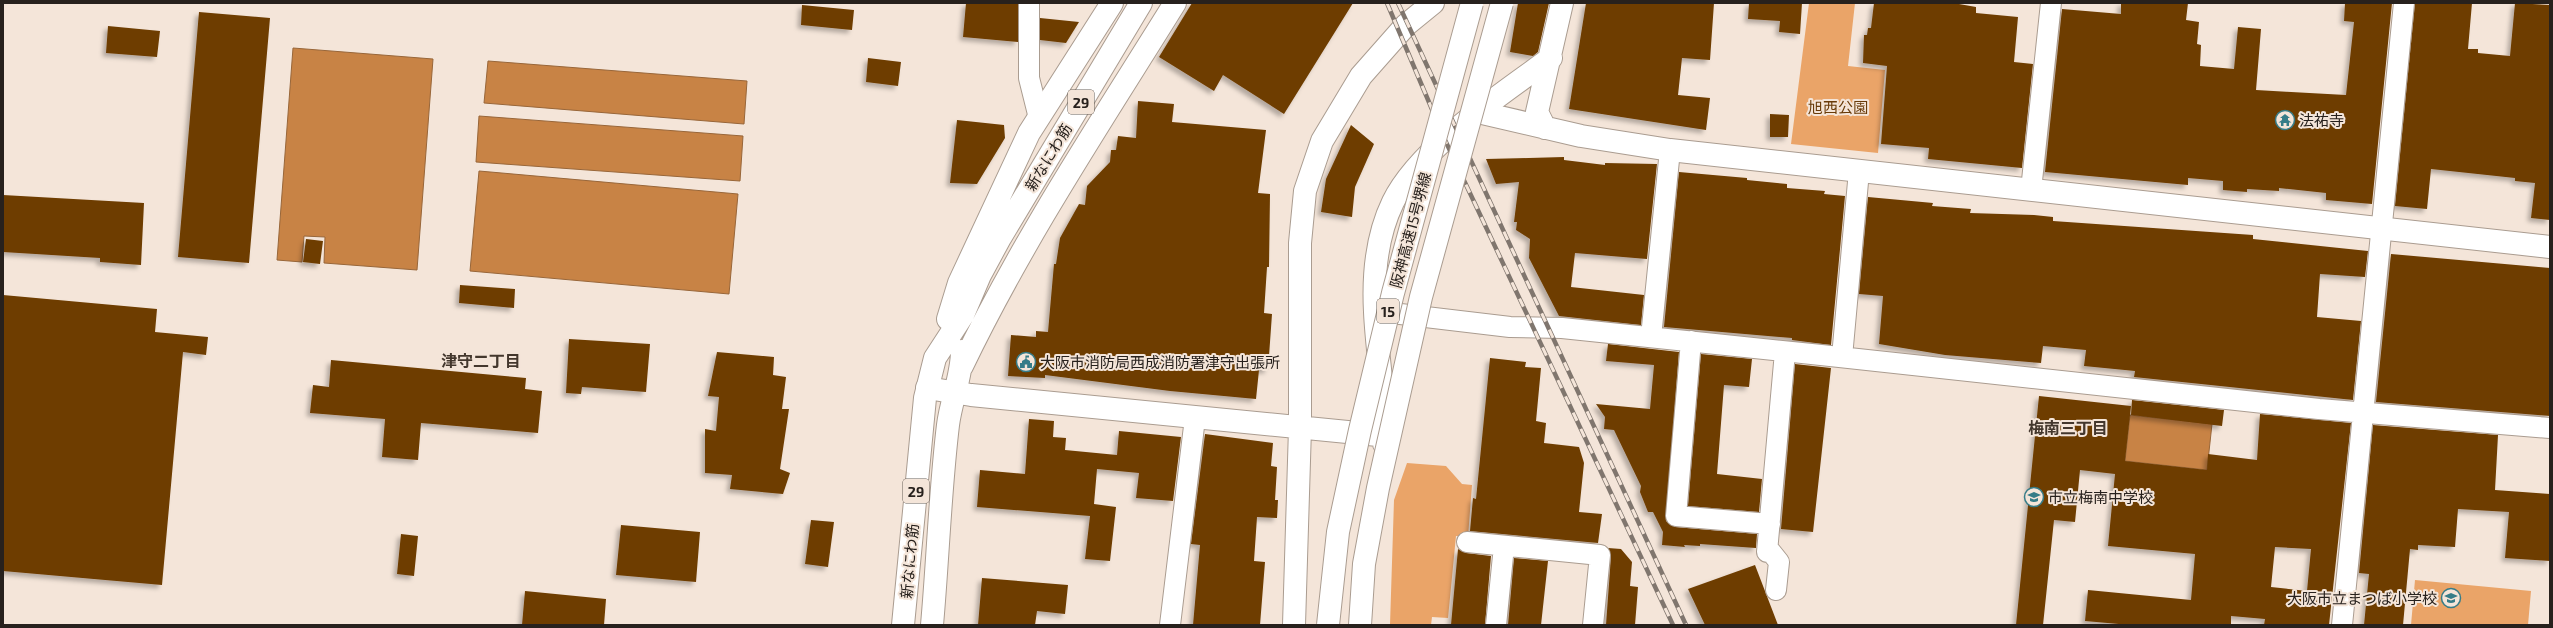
<svg xmlns="http://www.w3.org/2000/svg" width="2553" height="628" viewBox="0 0 2553 628" font-family="'Exo 2','Noto Sans JP',sans-serif">
	<defs>
		<filter id="shadow"><feDropShadow dx="-3.5" dy="3.5" stdDeviation="2" flood-color="#0004"/></filter>
	</defs>
	<rect width="100%" height="100%" fill="#f4e5d9"/>
	<path fill="#eaa468" d="M1809,3H1855L1848,66L1885,70L1878,153L1791,144Z
		M1407,463L1446,466L1462,484L1472,485L1468,537L1456,536L1448,618L1432,617L1431,625H1390L1394,500Z
		M2415,580L2531,591L2528,625H2411Z"/>
	<path fill="#c88345" stroke="#986639" d="M293,48L433,59L417,270L324,263L325,237L304,236L302,262L277,260Z
		M488,61L747,81L744,124L484,103Z
		M479,116L743,136L740,181L476,162Z
		M479,171L738,194L729,294L470,271Z
		M2130,415L2212,424L2207,470L2125,461Z"/>
	<path fill="#6e3d06" fill-rule="evenodd" filter="url(#shadow)" d="M966,3H1018V42L963,37Z
		M1192,3H1353L1284,114L1223,75L1214,91L1159,57Z
		M1518,3H1549L1538,52L1533,56L1510,52Z
		M1586,3H1714L1710,60L1682,58L1678,95L1710,98L1706,130L1569,109Z
		M1749,3H1802L1800,34L1779,32L1780,21L1748,19Z
		M1874,3L1959,4L1976,7V13L2018,17L2014,62L2033,64L2022,168L1928,159L1929,148L1881,144L1887,66L1863,63L1864,35H1867L1868,28H1871Z
		M2121,3H2188L2186,20L2199,22L2197,44L2201,45L2200,66L2234,69L2238,27L2261,29L2256,90L2346,95L2354,22L2344,21L2345,3H2392L2372,204L2326,200V193L2279,188V191L2247,189V192L2223,190V181L2188,178V185L2045,172L2062,9L2121,14Z
		M2415,3H2472L2468,49H2478V53L2510,56L2515,3L2550,5V220L2531,218L2535,183L2515,181V178L2431,169L2427,209L2395,206Z
		M802,5L854,10L852,30L801,25Z
		M199,12L270,18L249,263L178,257Z
		M1040,18L1079,22L1066,43L1040,40Z
		M108,26L160,31L157,57L106,53Z
		M868,58L901,62L898,86L866,82Z
		M1138,101L1174,104L1172,122L1266,130L1258,193L1270,194L1269,267H1267L1264,313L1272,314L1268,370H1259L1256,399L1170,391L1045,375V378L1008,376L1011,335L1036,337V331L1048,332L1054,264H1056L1060,238L1079,204L1085,205L1087,186L1110,162L1111,150H1116L1118,136L1136,138Z
		M1770,114L1789,115L1788,137H1770Z
		M957,120L1004,125L1005,138L977,184L950,183Z
		M1351,125L1374,144L1355,187L1352,217L1321,212L1326,179Z
		M1564,157V160L1605,165V163L1657,164L1647,259L1575,253L1571,287L1644,295L1641,325L1559,316L1529,258L1530,239L1516,230L1517,222H1514L1519,182L1496,184L1486,159Z
		M1679,172L1747,178V180L1787,184V188L1825,191L1824,194L1845,196L1831,345L1792,340V338L1664,327Z
		M3,195L144,203L141,265L100,262V258L3,252Z
		M1868,197L1933,203L1932,206L1971,209L1970,213L2034,215L2053,217V221L2253,235V239L2368,251L2365,277L2320,274L2317,317L2361,321L2353,400L2134,377L2135,371L2084,366L2086,350L2043,346L2041,363L1945,355L1879,344L1883,296L1859,294Z
		M306,239L323,241L320,264L303,262Z
		M2391,254L2550,268V416L2376,402Z
		M460,285L515,289L514,308L459,303Z
		M3,295L157,309L155,332L208,337L206,355L183,352L162,585L3,571Z
		M569,339L650,344L646,392L582,387L581,394L566,393Z
		M1608,344L1679,352L1666,521L1675,527L1757,534L1756,548L1700,544V546L1684,545L1685,547L1662,545L1663,532L1653,512H1648L1640,492L1641,486L1614,430L1604,429L1605,417L1596,404L1650,409L1654,365L1606,361Z
		M717,352L774,357L773,375L786,377L782,409H789L780,469L790,473L783,494L730,489L732,475L705,473V429L716,431L719,397L708,396Z
		M1701,354L1752,359L1749,387L1724,385L1717,474L1762,479L1759,512L1688,506Z
		M1490,358L1526,362L1525,367L1541,368L1536,421L1546,423L1544,443L1579,447L1584,463L1579,512L1602,514L1598,543L1470,531L1473,498L1476,499Z
		M331,360L526,378L525,389L542,391L538,433L421,423L418,460L382,457L385,419L310,413L313,385L329,387Z
		M1795,364L1831,368L1813,532L1781,529Z
		M2039,396L2131,406L2125,461L2207,470L2208,454L2257,460L2260,414L2351,423L2329,625H2264L2265,619L2231,616V625H2130L2085,621L2088,590L2191,600L2195,554L2108,546L2115,474L2080,470L2075,522L2054,520L2043,625H2016ZM2275,547L2311,549L2307,591L2271,587Z
		M2132,400L2224,410L2222,426L2131,415Z
		M1029,419L1054,421L1053,437L1066,438L1065,450L1117,455L1119,431L1181,437L1173,501L1136,498L1139,473L1097,469L1094,504L1116,507L1110,561L1085,559L1090,516L977,507L980,470L1025,474Z
		M2373,425L2498,435L2495,490L2550,494V561L2505,558L2509,512L2458,509L2455,547L2418,545V550L2410,549L2403,625H2364L2369,574L2359,573Z
		M1205,434L1273,443L1271,466L1277,467L1275,500H1278L1277,518L1257,517L1254,561L1265,562L1260,625H1193L1200,545L1191,544Z
		M811,520L834,522L828,567L805,564Z
		M621,525L700,532L696,582L616,575Z
		M401,534L418,536L414,576L397,574Z
		M1608,548L1621,549L1632,562L1630,586L1638,587L1635,625H1606L1611,556Z
		M1458,549L1466,553L1491,556L1485,625H1451Z
		M1514,558L1548,561L1541,625H1508Z
		M1755,565L1778,625H1705L1688,589Z
		M982,578L1068,585L1065,614L1037,611L1035,625H978Z
		M525,591L606,599L604,625H522Z"/>
	<g fill="none" stroke-linecap="round" stroke-linejoin="round">
		<g stroke="#aa9c90" stroke-width="22">
			<path id="minor" d="M1029,3V78L1039,118
				M2031,190L2051,3
				M1375,311L1510,327L1562,328L1821,355L2319,409L2550,428
				M1651,337L1670,150
				M1691,341L1676,516L1770,524
				M1842,357L1859,171
				M1467,542L1600,555L1593,625
				M1776,590L1779,562L1771,552H1767L1785,352
				M1170,625L1195,418
				M1496,625L1504,546
				M2342,625L2404,3"/>
		</g>
		<g stroke="#aa9c90" stroke-width="24">
			<path id="tertiary" d="M1478,112L1581,136L1670,150L2550,247
				M1545,128L1537,112L1562,3
				M927,388L971,395L1378,435
				M1384,444C1386,401 1377,356 1375,312C1373,275 1377,235 1393,202C1419,148 1503,93 1551,58
				M1294,625L1300,428V243L1305,191L1322,141L1361,76L1406,25L1433,3"/>
		</g>
		<g stroke="#aa9c90" stroke-width="24">
			<path id="primary" d="M948,319L959,283L1029,133L1112,3
				M962,366C1023,239 1101,122 1175,3
				M903,625L925,398L935,358L963,315L980,275L1000,238L1141,3
				M932,625C938,558 940,491 948,425C951,400 962,376 962,351"/>
		</g>
		<use href="#minor" stroke="#fff" stroke-width="20"/>
		<use href="#tertiary" stroke="#fff" stroke-width="22"/>
		<use href="#primary" stroke="#fff" stroke-width="22"/>
		<g stroke="#80766e" stroke-width="4.5">
			<path id="rail" d="M1387,3L1445,140L1673,625
				M1398,3L1686,625"/>
		</g>
		<use href="#rail" stroke="#f4e5d9" stroke-width="3" stroke-dasharray="9" stroke-linecap="butt"/>
		<g stroke="#aa9c90" stroke-width="24" stroke-linecap="butt">
			<path id="motorway-bridge" d="M1328,625L1338,532L1360,430L1393,293L1472,3
				M1360,625L1364,564L1378,488L1421,297L1502,3"/>
		</g>
		<use href="#motorway-bridge" stroke="#fff" stroke-width="22"/>
	</g>
	<defs>
		<g id="temple-ring" transform="scale(1)"><circle r="9.5" fill="#f4e5d9" stroke="#367c88" stroke-width="1.5"/><path d="M0-6L5-2H3V0L6.5 2.5H4V6H1.5V3h-3V6H-4V2.5H-6.5L-3 0V-2H-5Z" fill="#367c88"/></g>
		<g id="civic-ring" transform="scale(1)"><circle r="9.5" fill="#f4e5d9" stroke="#367c88" stroke-width="1.5"/><path d="M-.6-6.5H3V-4.5H.6V-3L4-1V1h2V6H-6V1h2V-1L-.6-3ZM-1.2 2.5V6h2.4V2.5Z" fill="#367c88"/></g>
		<g id="school-ring" transform="scale(1)"><circle r="9.5" fill="#f4e5d9" stroke="#367c88" stroke-width="1.5"/><path d="M0-5L7-2L0 1L-7-2ZM-4 1L0 2.5L4 1V4Q0 6-4 4Z" fill="#367c88"/></g>
	</defs>
	<g fill-rule="evenodd">
		<use href="#temple-ring" x="2285" y="120"/>
		<use href="#civic-ring" x="1026" y="362"/>
		<use href="#school-ring" x="2034" y="497"/>
		<use href="#school-ring" x="2451" y="598"/>
	</g>
	<g text-anchor="middle" dominant-baseline="central" stroke-width="4" stroke-linejoin="round" paint-order="stroke">
		<g fill="#f4e5d9" stroke="#645c55" stroke-width="1">
			<rect x="1068" y="90" width="26" height="24" rx="3"/>
			<rect x="1377" y="299" width="22" height="24" rx="3"/>
			<rect x="903" y="479" width="26" height="24" rx="3"/>
		</g>
		<g font-size="14" font-weight="bold" fill="#27211d">
			<text x="1081" y="102">29</text>
			<text x="1388" y="311">15</text>
			<text x="916" y="491">29</text>
		</g>
		<g font-size="15" fill="#693b09" stroke="#f4e5d9">
			<text x="1838" y="107">旭西公園</text>
		</g>
		<g font-size="15" fill="#27211d" stroke="#f4e5d9" text-anchor="start">
			<text x="2299" y="120">法祐寺</text>
			<text x="1040" y="362">大阪市消防局西成消防署津守出張所</text>
			<text x="2048" y="497">市立梅南中学校</text>
			<text x="2437" y="598" text-anchor="end">大阪市立まつば小学校</text>
		</g>
		<g font-size="15" fill="#27211d" stroke="#f4e5d9">
			<text transform="translate(1048 157) rotate(-59)">新なにわ筋</text>
			<text transform="translate(1410 230) rotate(-75)">阪神高速15号堺線</text>
			<text transform="translate(909 561) rotate(-85)">新なにわ筋</text>
		</g>
		<g font-size="16" font-weight="bold" fill="#43372d" stroke="#f4e5d9">
			<text x="481" y="360">津守二丁目</text>
			<text x="2068" y="427">梅南三丁目</text>
		</g>
	</g>
	<rect width="2553" height="628" fill="none" stroke="#27211d" stroke-width="8"/>
</svg>
